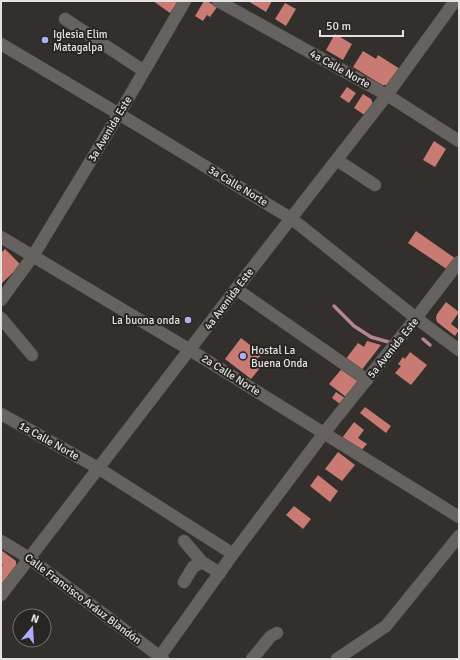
<svg xmlns="http://www.w3.org/2000/svg" width="460" height="660" viewBox="0 0 460 660" font-family="Signika,sans-serif">
	<rect width="100%" height="100%" fill="#322f2d"/>
	<g fill="none" stroke-linecap="round" stroke-linejoin="round">
		<path stroke="#b88494" stroke-width="3.5" d="M334,306L354,326L371,337L392,343
			M423,339L430,345"/>
	</g>
	<path fill="#c87a73" d="M153,1H179L170,13Z
		M204,1H207L217,7L210,17L207,15L203,21L195,16Z
		M248,1H272L266,12Z
		M285,3L296,9L286,26L275,19Z
		M335,34L352,44L343,60L326,50Z
		M363,51L376,59L378,55L400,69L390,85H382L353,67Z
		M347,87L356,93L349,103L340,97Z
		M363,94L371,99L373,104L366,116L354,108Z
		M434,141L446,149L435,167L423,160Z
		M416,231L459,261L451,272L408,243Z
		M5,249L21,265L1,284V253Z
		M446,302L459,312L451,324L459,330L455,336L437,322L436,318L437,314Z
		M241,338L262,354L254,363L260,368L251,379L225,359Z
		M367,341L381,345L361,371L345,360L358,343L364,347Z
		M410,352L427,365L411,385L395,373L401,366L398,364L403,357L405,359Z
		M344,366L360,379L346,397L329,384Z
		M336,392L345,398L340,404L332,398Z
		M365,407L391,426L386,433L360,413Z
		M354,422L364,430L358,438L367,444L360,452L342,438Z
		M338,452L355,465L342,481L325,469Z
		M318,475L338,491L330,502L310,486Z
		M294,506L311,519L303,529L286,515Z
		M1,550L16,561V566L1,586V568L3,565L1,564Z"/>
	<g fill="none" stroke-linecap="round" stroke-linejoin="round">
		<g stroke="#4f4c4a" stroke-width="13">
			<path id="minor" d="M218,1L387,95L459,141
				M65,19L144,71
				M1,44L119,114L292,219L416,318L459,350
				M337,160L375,185
				M1,237L190,350L459,517
				M236,289L367,380
				M1,300L33,256L119,114L185,1
				M1,318L32,355
				M1,414L98,468L233,554
				M1,541L29,558L163,659
				M184,541L202,562
				M184,582L193,567L202,562L220,573
				M1,595L236,289L387,95L455,1
				M158,659L233,554L324,433L416,318L459,262
				M252,659L271,636L277,633
				M337,659L386,626L459,536"/>
		</g>
		<use href="#minor" stroke="#666260" stroke-width="12"/>
	</g>
	<g fill="#afaefa" stroke="#282523" stroke-width="1.5">
		<circle cx="45" cy="40" r="4"/>
		<circle cx="188" cy="320" r="4"/>
		<circle cx="243" cy="356" r="4"/>
	</g>
	<g text-anchor="middle" dominant-baseline="central" stroke-width="4" stroke-linejoin="round" paint-order="stroke">
		<g font-size="11" fill="#e5e3e2" stroke="#282523" text-anchor="start">
			<text x="53" y="34">Iglesia Elim<tspan x="53" dy="13">Matagalpa</tspan></text>
			<text x="180" y="320" text-anchor="end">La buona onda</text>
			<text x="251" y="350">Hostal La<tspan x="251" dy="13">Buena Onda</tspan></text>
		</g>
		<g font-size="11" fill="#e5e3e2" stroke="#282523">
			<text transform="translate(340 69) rotate(29)">4a Calle Norte</text>
			<text transform="translate(110 129) rotate(-59)">3a Avenida Este</text>
			<text transform="translate(238 186) rotate(31)">3a Calle Norte</text>
			<text transform="translate(229 299) rotate(-53)">4a Avenida Este</text>
			<text transform="translate(393 348) rotate(-51)">5a Avenida Este</text>
			<text transform="translate(231 375) rotate(32)">2a Calle Norte</text>
			<text transform="translate(49 441) rotate(29)">1a Calle Norte</text>
			<text transform="translate(83 599) rotate(37)">Calle Francisco Aráuz Blandón</text>
		</g>
	</g>
	<rect width="460" height="660" fill="none" stroke="#e5e3e2" stroke-width="4"/>
	<g transform="translate(32 628) rotate(18)"><circle r="19" fill="#282523" stroke="#74716f"/>
	<path d="M0-3L7 15L0 10L-7 15Z" fill="#afaefa"/>
	<text y="-6" font-size="11" font-weight="bold" text-anchor="middle" fill="#e5e3e2">N</text>
	</g>
	<path d="M320 30v6h83v-6" fill="none" stroke="#e5e3e2" stroke-width="2"/>
	<text x="326" y="30" font-size="12" fill="#e5e3e2" stroke="#282523" stroke-width="3" paint-order="stroke">50 m</text>
</svg>
